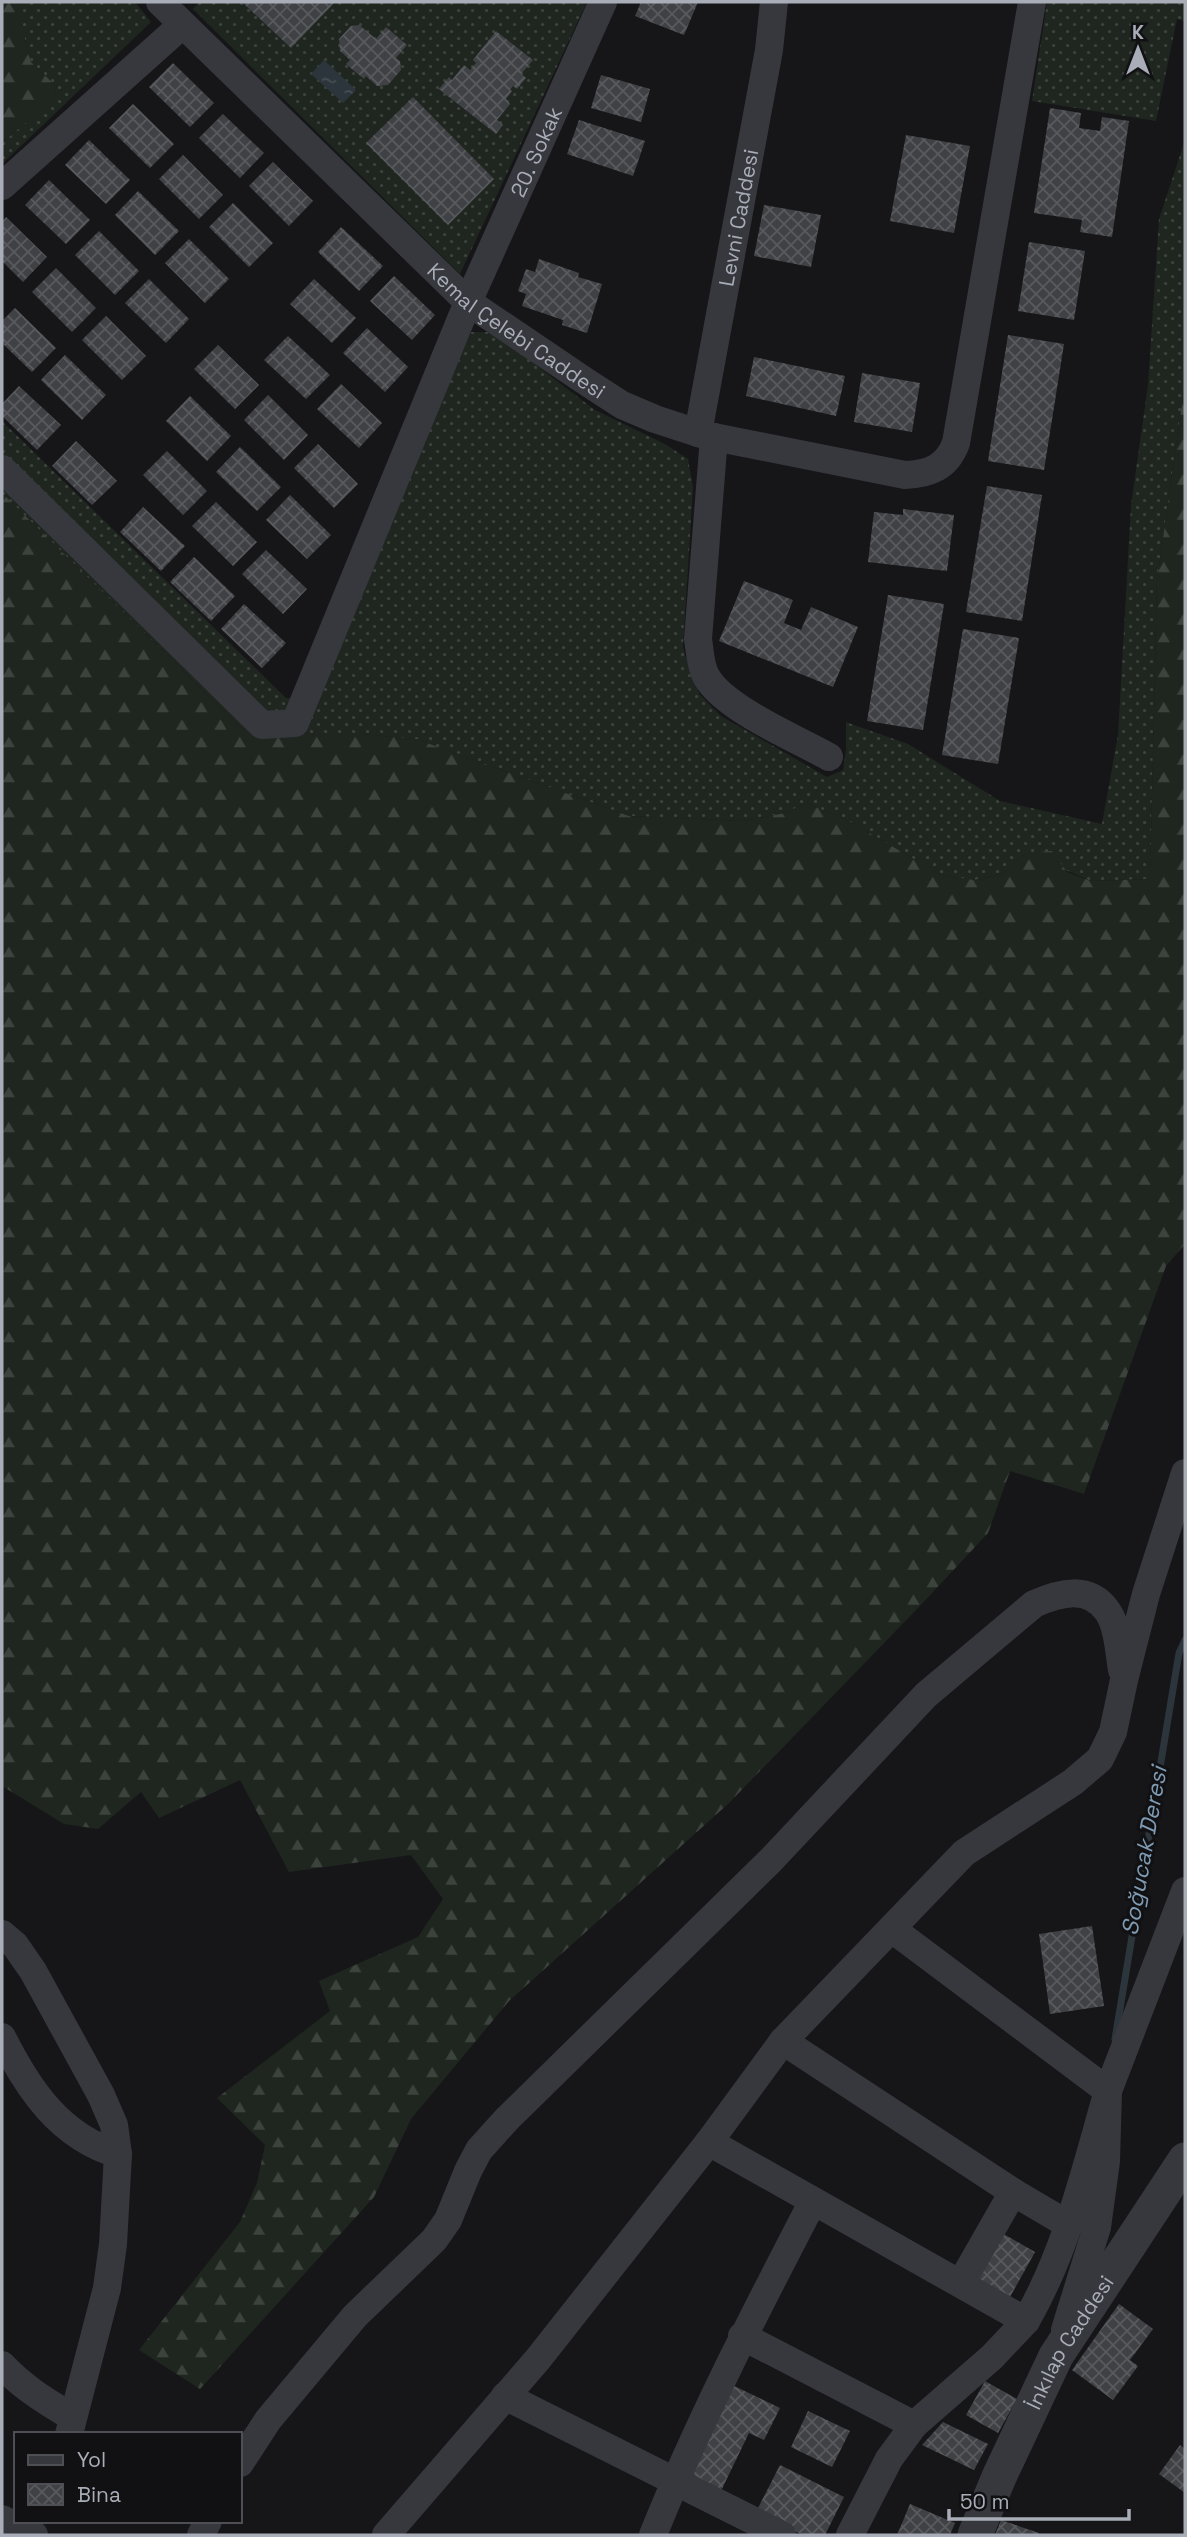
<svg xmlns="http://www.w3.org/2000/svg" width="1187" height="2537" viewBox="0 0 1187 2537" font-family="'Space Grotesk',sans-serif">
	<defs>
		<pattern id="grass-dots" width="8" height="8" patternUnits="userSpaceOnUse" patternTransform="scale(1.75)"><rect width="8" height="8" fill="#1e261f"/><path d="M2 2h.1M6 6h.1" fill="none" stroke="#3c433d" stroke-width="1.8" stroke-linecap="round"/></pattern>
		<pattern id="forest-firs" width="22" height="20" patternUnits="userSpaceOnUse" patternTransform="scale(1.75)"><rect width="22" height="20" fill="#1e261f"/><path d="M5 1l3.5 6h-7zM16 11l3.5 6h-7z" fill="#3c433d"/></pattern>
		<pattern id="water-ripples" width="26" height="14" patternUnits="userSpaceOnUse" patternTransform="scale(1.75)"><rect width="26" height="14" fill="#2c353c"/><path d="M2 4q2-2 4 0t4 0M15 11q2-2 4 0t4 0" fill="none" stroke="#485056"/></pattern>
		<pattern id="building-cross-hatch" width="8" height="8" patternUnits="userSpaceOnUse" patternTransform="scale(1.75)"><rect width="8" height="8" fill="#404145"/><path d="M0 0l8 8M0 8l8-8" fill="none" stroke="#595a5e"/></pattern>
	</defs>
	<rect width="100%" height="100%" fill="#161618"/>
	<path fill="url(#grass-dots)" d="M22,2H135L151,22L2,164V143L54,98L55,85L31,62L22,28Z
		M199,2H587L460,274L193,9Z
		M1047,2L1185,3V21L1177,19L1156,121L1032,101Z
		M1185,140V382L1157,581L1150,879L1091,881L1026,853L1004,873L975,880L943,876L847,820L806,803L785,813L743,821L629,816L416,739L361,734H309L241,728L2,493V421L286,698H312L471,332H488L506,342L595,410L665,444L688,459L693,487L683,647L690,673L700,695L721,716L827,777L843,770L846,750V722L908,744L1000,801L1102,824L1118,735L1131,505L1148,385L1159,219Z"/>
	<path fill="url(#forest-firs)" d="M2,2H22V28L31,62L55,85L54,98L2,143Z
		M1185,382V1244L1166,1266L1084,1494L1010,1471L988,1533L918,1608L728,1804L509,2001L411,2119L374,2197L200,2389L139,2350L240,2222L257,2183L265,2145L217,2098L330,2011L319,1981L418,1937L443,1899L411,1855L289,1872L240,1780L159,1818L141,1792L98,1829L64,1824L2,1786V493L241,728L309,734H361L416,739L629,816L743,821L785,813L806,803L847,820L943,876L975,880L1004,873L1026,853L1052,851L1067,872L1091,881L1150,879L1157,581Z"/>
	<path fill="url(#water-ripples)" d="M324,60L356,90L343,103L311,74Z"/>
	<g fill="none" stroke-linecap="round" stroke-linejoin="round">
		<path stroke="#2c353c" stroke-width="7" d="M1115,2039L1179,1653L1185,1640"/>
	</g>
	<path fill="url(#building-cross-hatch)" d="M242,2H335L291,48Z
		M641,2H698L684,35L635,16Z
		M359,25L376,39L386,27L407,45L396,58L400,61L401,70L388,85L377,86L366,76L364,79L346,64L350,60L340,51L339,39L351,26Z
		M496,31L533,60L521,74L526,78L517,89L513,86L510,90L512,91L506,99L510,104L497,120L503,125L496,134L439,89L449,77L452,80L464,65L470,70L476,63L473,60Z
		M173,63L214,103L190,127L149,87Z
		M601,75L650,89L641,122L591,108Z
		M413,97L494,179L448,225L366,143Z
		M133,104L174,144L150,168L109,128Z
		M1050,108L1081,113L1079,128L1100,131L1102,117L1129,121L1112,237L1080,232L1082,220L1034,213Z
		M223,114L264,153L240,178L199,138Z
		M579,120L645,141L633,176L567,154Z
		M906,135L970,146L954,233L890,221Z
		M89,140L130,180L106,204L65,165Z
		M183,155L223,195L199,219L159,179Z
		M273,162L313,201L289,226L249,186Z
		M49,180L90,220L66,244L25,205Z
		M138,191L179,231L155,255L115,215Z
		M233,203L273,243L249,267L209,227Z
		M764,205L821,215L811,267L754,256Z
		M6,217L47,257L23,282L2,261V222Z
		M341,227L383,266L359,291L318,252Z
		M99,231L139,271L115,295L75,255Z
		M189,239L229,279L205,303L165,263Z
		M1029,242L1085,251L1074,320L1018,311Z
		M539,259L579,273L578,277L602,284L587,333L562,325L563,320L522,306L526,294L518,291L526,269L535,272Z
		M56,268L96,308L72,332L32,292Z
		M394,276L435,315L412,340L370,301Z
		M149,279L189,319L166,343L125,303Z
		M314,279L356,318L332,343L290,304Z
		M15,308L56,348L32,372L2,343V321Z
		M106,316L146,356L122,380L82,340Z
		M367,328L408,367L385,392L343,353Z
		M1008,335L1064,344L1044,470L988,461Z
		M288,336L330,375L306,399L264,360Z
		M218,345L259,385L235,409L194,369Z
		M65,355L106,395L82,420L41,380Z
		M754,357L845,376L836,416L746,396Z
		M862,373L920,383L912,432L854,422Z
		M341,384L382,423L359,448L317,409Z
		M19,386L61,425L37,450L2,416V404Z
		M268,395L308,435L284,460L244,420Z
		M190,396L231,436L207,461L166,421Z
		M76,441L117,481L92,505L52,466Z
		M318,444L358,484L334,508L294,468Z
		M240,447L281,487L257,511L216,472Z
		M167,451L207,491L183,515L143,475Z
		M987,486L1042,495L1022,621L966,612Z
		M290,495L331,535L307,559L266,520Z
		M216,502L257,542L233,566L192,526Z
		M143,507L185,546L161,571L120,532Z
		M903,509L954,515L947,571L868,562L874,512L903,515Z
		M266,550L307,589L283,614L242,574Z
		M194,557L235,596L211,621L170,582Z
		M744,581L793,600L784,623L801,630L811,607L858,627L833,687L719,641Z
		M888,595L944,604L923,730L867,721Z
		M244,604L286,643L262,668L221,629Z
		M963,629L1019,638L998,764L942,755Z
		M1092,1926L1104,2006L1050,2014L1039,1934Z
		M1002,2233L1035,2252L1010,2297L976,2278Z
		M1119,2304L1153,2329L1130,2360L1138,2366L1113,2400L1072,2370Z
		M985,2381L1017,2399L998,2433L966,2415Z
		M730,2384L780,2408L764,2440L749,2433L719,2495L685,2478Z
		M808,2411L850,2431L832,2467L791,2447Z
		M943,2422L988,2444L974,2470L922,2445Z
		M1180,2445L1185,2449V2493L1159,2474Z
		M780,2465L844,2497L825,2535H803L756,2512Z
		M910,2504L955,2523L950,2535H897Z
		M1001,2520L1039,2533L1038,2535H995Z"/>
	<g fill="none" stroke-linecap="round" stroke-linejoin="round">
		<g stroke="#37383d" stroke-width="28">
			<path id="s1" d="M160,2L468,302L585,381L622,405L655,419L704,435L905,475C930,474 947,467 956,443L1032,2"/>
			<path d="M2,186L182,25"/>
			<path id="s2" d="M698,433L769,50L774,2"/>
			<path d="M714,437L698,639C700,651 700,665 706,676C723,708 797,739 829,757"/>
			<path id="s3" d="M2,469L262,725L295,723L468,302L603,2"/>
			<path d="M892,1929L1108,2091C1085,2170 1067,2250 1026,2321"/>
			<path d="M2,1934L15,1945L33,1971L101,2095L114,2125L118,2154"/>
			<path d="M2,2037C28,2089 60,2137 118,2154L113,2244L107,2288L69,2434"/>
			<path d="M783,2041L1013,2192L1069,2225"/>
			<path d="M709,2142L1026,2321L992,2357L914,2425L889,2459L850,2535"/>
			<path d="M961,2283L1013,2192"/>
			<path d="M1065,2330L1097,2227L1106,2161L1108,2091L1185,1891"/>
			<path d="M742,2336L914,2425"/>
			<path d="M2,2365C22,2387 47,2402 72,2417"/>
			<path d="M505,2396L782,2535"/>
			<path d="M240,2463L268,2420L355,2316L434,2240L448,2220L468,2171L479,2150L507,2119L771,1860L926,1695L1034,1604C1059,1593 1089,1584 1108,1612C1118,1627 1119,1652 1122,1670"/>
			<path d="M2,2519L34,2535"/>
			<path d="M201,2535L208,2521"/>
			<path d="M386,2535L538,2359L709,2142L783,2041L964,1853L1073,1782L1100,1759L1113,1732L1124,1680L1146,1594L1185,1473"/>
			<path d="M653,2535C699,2420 756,2311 813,2201"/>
		</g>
		<path stroke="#37383d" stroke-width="35" id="s4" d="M975,2535L999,2477L1056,2356L1185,2160"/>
	</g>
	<g text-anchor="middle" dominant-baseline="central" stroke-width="6" stroke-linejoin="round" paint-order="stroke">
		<g font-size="21" fill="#a8adb8" stroke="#111113">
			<text stroke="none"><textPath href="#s3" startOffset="1018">20. Sokak</textPath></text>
			<text stroke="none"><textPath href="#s2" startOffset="219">Levni Caddesi</textPath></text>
			<text stroke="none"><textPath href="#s1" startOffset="486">Kemal Çelebi Caddesi</textPath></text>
			<text stroke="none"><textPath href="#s4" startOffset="215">İnkılap Caddesi</textPath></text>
		</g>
		<g font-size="23" font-style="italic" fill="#7f9bb3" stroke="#111113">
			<text transform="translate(1144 1851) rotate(-80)">Soğucak Deresi</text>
		</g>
	</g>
	<rect width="1187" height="2537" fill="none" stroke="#a8adb8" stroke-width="7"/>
	<rect x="14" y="2432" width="228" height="91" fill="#111113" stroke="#4d4f55" stroke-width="2"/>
	<rect x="28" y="2455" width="35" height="10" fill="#37383d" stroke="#4d4f55" stroke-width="2"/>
	<text x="77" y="2467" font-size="21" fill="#a8adb8">Yol</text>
	<rect x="28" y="2484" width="35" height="21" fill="url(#building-cross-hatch)" stroke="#4d4f55" stroke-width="2"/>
	<text x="77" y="2502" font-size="21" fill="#a8adb8">Bina</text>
	<g transform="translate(1138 49)" stroke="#111113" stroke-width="5" paint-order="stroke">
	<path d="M0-5L12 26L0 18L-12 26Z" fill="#a8adb8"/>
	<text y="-10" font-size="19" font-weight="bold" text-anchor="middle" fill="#a8adb8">K</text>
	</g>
	<path d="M949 2509v10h180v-10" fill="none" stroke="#a8adb8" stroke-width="3.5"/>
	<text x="960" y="2509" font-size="21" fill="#a8adb8" stroke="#111113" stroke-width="5" paint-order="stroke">50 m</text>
</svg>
